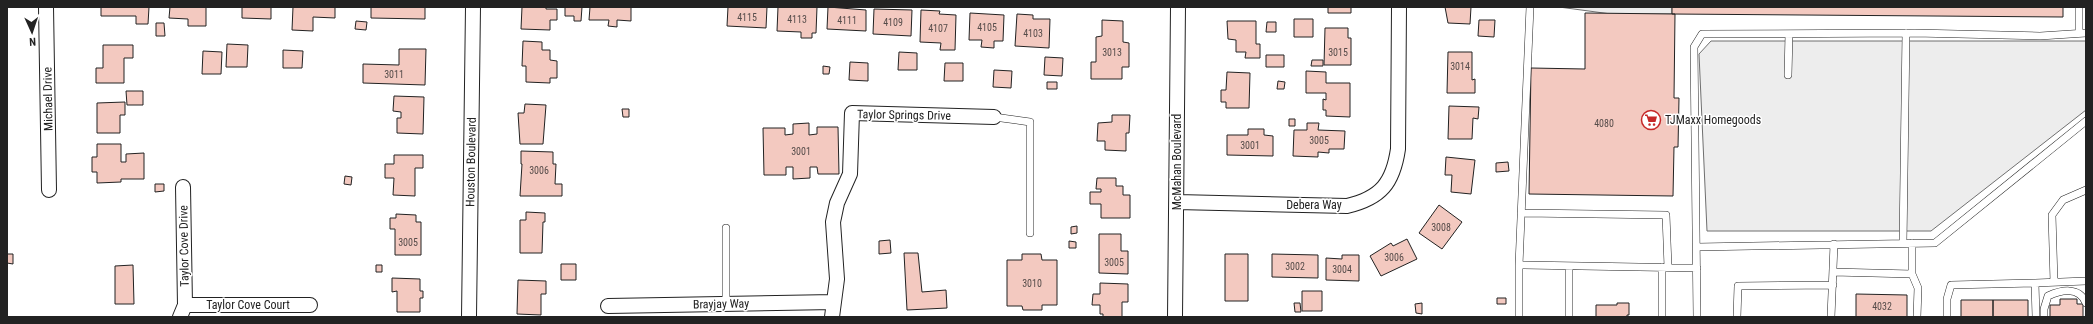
<svg xmlns="http://www.w3.org/2000/svg" width="2093" height="324" viewBox="0 0 2093 324" font-family="'Roboto Condensed',sans-serif">
	<rect width="100%" height="100%" fill="#fff"/>
	<path fill="#ededed" stroke="#6f6f6f" d="M1559,7H1672V14H1611Z
		M1711,41H2086V110L1931,231H1707L1699,54Z"/>
	<path fill="#f3c9c0" stroke="#222" d="M97,7H149L148,24H136V16H101V7Z
		M170,7H206V26H188V19L169,18Z
		M242,7H271V19L242,18Z
		M293,7H335V18L313,17V31L292,30Z
		M371,7H425V19L371,18Z
		M522,7H546V9H557V20H550V30L521,29Z
		M565,7H582L581,21H574V16H565Z
		M590,7H631V21L617,20V27L608,26L609,20H589Z
		M728,7H767L766,28L727,26Z
		M778,7H817L816,33H812V38H801V32L777,31Z
		M828,7L866,10V31L827,29Z
		M1328,7H1351V13H1328Z
		M1445,7H1471L1470,24L1448,23Z
		M1672,7H2063V17L1672,14Z
		M874,9L912,10L911,36L873,34Z
		M921,10L940,11L939,14L956,15L955,50H940L941,43L920,42Z
		M970,13L1004,15L1003,41H994V48L981,47L982,40H969Z
		M1585,13L1675,14L1674,98H1679L1678,147H1674L1673,196L1529,194L1531,68L1585,69Z
		M1017,14L1033,15V19H1050L1049,48L1015,46Z
		M1294,19H1313V37H1294Z
		M1102,20L1123,21V42L1129,43V67H1122V79H1091V62H1096V37L1102,36Z
		M1479,20H1495L1494,37L1478,36Z
		M356,21L367,22L366,30L355,29Z
		M1227,21H1256V44H1260V58H1245L1246,52H1236V40L1228,39Z
		M1267,22H1276V32H1266Z
		M156,23H164L165,36H156Z
		M1325,28H1348V38H1351V65H1324Z
		M523,41L542,42V50H550V60L557,61V78H550V83L526,82V66H522Z
		M227,44L248,45L247,67H226Z
		M103,45H133V58H124V83H96V68H103Z
		M399,49H426L425,85L363,83V64L399,65Z
		M283,50L303,51L302,68H283Z
		M203,51L222,52L221,74H202Z
		M899,52L917,53V70H898Z
		M1448,52H1472V80L1475,79V93H1447Z
		M1266,55H1284V67H1266Z
		M1045,57L1063,58L1062,76L1044,75Z
		M1312,60H1323V66H1311Z
		M850,62L868,63V81L849,80Z
		M945,63H963V81H944Z
		M823,66L830,67L829,74H823Z
		M994,70L1012,71L1011,88L993,87Z
		M1306,71L1326,72V83H1350V117L1326,116V110H1323V99L1326,100V93H1306Z
		M1227,72L1250,73L1249,108H1226V102H1221V90H1226Z
		M1278,81L1285,82L1284,89H1277Z
		M1047,82H1057V89H1047Z
		M126,91H143V105H127Z
		M394,96L424,97L423,134L397,133V118H401V112L393,111Z
		M125,102V115H120V133H97V103Z
		M525,104L546,105L543,144H520L518,113H524Z
		M1449,106L1479,107L1478,119L1473,118L1472,139H1448Z
		M622,109H629V117H623Z
		M1112,115H1130L1129,133H1126V151L1105,150V141H1097L1098,123L1112,122Z
		M1289,119H1295V126H1289Z
		M809,123V135L817,134V127H838L839,174H818L817,167H810V178L793,179V167H786V175H764L763,128H785V135L793,134V124Z
		M1307,123H1319L1318,130L1345,131L1344,149H1329V153L1318,152V157L1293,156L1294,130H1307Z
		M1248,129H1264V135L1273,136V156L1227,155V135H1248Z
		M97,144H121V162H126V154L144,153V179H121V182L97,183V172H92V157H97Z
		M521,151L553,152V164H556L555,184H562V196H520L522,164H521Z
		M394,155H423V168H415V196L393,195L394,178H385V164H394Z
		M1446,157L1475,160L1471,194L1451,192L1452,175H1445Z
		M1508,162L1509,171L1496,172V163Z
		M345,176L352,177L351,185L344,184Z
		M1097,178H1116V186H1123V195H1130V218H1101V204H1090V192H1101V189H1096Z
		M155,184H164V191L155,192Z
		M1439,205L1462,222L1442,249L1419,233Z
		M526,212L545,213V222H543L542,253H520V220H526Z
		M396,214L416,215V222H421V255H395V229H390V218H396Z
		M1077,226V233L1071,234V227Z
		M1099,234H1121V251H1128V274L1099,273Z
		M1407,239L1417,259L1381,276L1370,256L1391,243L1393,246Z
		M890,240L891,253L879,254V241Z
		M1069,241L1076,242V248H1069Z
		M904,253H918L922,292L946,290L947,308L907,310Z
		M7,254H13V264L7,263Z
		M1022,254H1041L1042,260H1057V305H1042V310H1023L1022,306H1007V260H1022Z
		M1225,254H1248V301H1225Z
		M1272,254L1318,255V278L1272,277Z
		M1342,255H1359V281L1326,280V258L1342,259Z
		M561,264H576V280H561Z
		M133,265L134,304H115V266Z
		M376,265H382V272H376Z
		M392,278L420,279V291H423V298H420V312H397V291L392,292Z
		M518,280L546,281V294H541V315L517,314Z
		M1100,283L1128,284V302H1122V317H1103V314H1100V305H1092L1093,294H1100Z
		M1302,291H1322V311H1302Z
		M1856,294L1907,295V317H1856Z
		M1497,298H1506V304H1497Z
		M2060,299H2077V304H2083V317H2050V305H2060Z
		M1961,300H1993V317H1961Z
		M1993,300H2028V317H1993Z
		M1294,303H1300L1301,312H1295Z
		M1422,303V314L1416,313L1415,304Z
		M1617,303H1629V315H1627V317H1596V305H1617Z"/>
	<g fill="none" stroke-linecap="round" stroke-linejoin="round">
		<g stroke="#222" stroke-width="8">
			<path id="service" d="M2079,33V7
				M1788,75L1789,34
				M994,117L1030,122V233
				M1521,213L1666,215L1668,267
				M1903,243L1906,33
				M1697,247L1935,243L2086,121
				M1519,265L1530,7
				M1833,272L1912,274V243
				M1912,274L1918,288L1917,317
				M2054,282L2052,215L2063,200L2086,190
				M726,304V228
				M1519,317V265L1697,268
				M1569,317V266
				M1662,317V267
				M1697,317L1694,47L1702,34L1915,33L2040,36L2086,33
				M1737,317L1738,286L1833,285
				M1831,317L1834,244
				M1947,317V299L1951,285L2035,283
				M2036,317L2035,283L2086,281
				M2044,317V309L2048,296C2061,290 2079,286 2086,303"/>
		</g>
		<g stroke="#222" stroke-width="16">
			<path id="minor" d="M46,7L49,190
				M1177,202L1347,206C1381,198 1393,183 1398,149L1399,7
				M185,305H310
				M608,306L834,302
				M180,317L185,305L183,187
				M469,317L473,7
				M832,317L837,279L833,222L837,203L850,174L852,113L994,117
				M1175,317L1178,7"/>
		</g>
		<use href="#service" stroke="#fff" stroke-width="7"/>
		<use href="#minor" stroke="#fff" stroke-width="14"/>
	</g>
	<defs>
		<g id="supermarket-ring" transform="scale(1)"><circle r="9.5" fill="#fff" stroke="#c62828" stroke-width="1.5"/><path d="M-6-5.5h2.5l.6 2H6L4.5 2H-2.5L-4.4-4H-6ZM-1.5 3.2a1.3 1.3 0 1 0 .1 0ZM3 3.2a1.3 1.3 0 1 0 .1 0Z" fill="#c62828"/></g>
	</defs>
	<g fill-rule="evenodd">
		<use href="#supermarket-ring" x="1651" y="120"/>
	</g>
	<g text-anchor="middle" dominant-baseline="central" stroke-width="3" stroke-linejoin="round" paint-order="stroke">
		<g font-size="10" fill="#564c4a">
			<text x="747" y="17">4115</text>
			<text x="797" y="19">4113</text>
			<text x="847" y="20">4111</text>
			<text x="893" y="22">4109</text>
			<text x="987" y="27">4105</text>
			<text x="938" y="28">4107</text>
			<text x="1033" y="33">4103</text>
			<text x="1112" y="52">3013</text>
			<text x="1338" y="52">3015</text>
			<text x="1460" y="66">3014</text>
			<text x="394" y="74">3011</text>
			<text x="1604" y="123">4080</text>
			<text x="1319" y="140">3005</text>
			<text x="1250" y="145">3001</text>
			<text x="801" y="151">3001</text>
			<text x="539" y="170">3006</text>
			<text x="1441" y="227">3008</text>
			<text x="408" y="242">3005</text>
			<text x="1394" y="257">3006</text>
			<text x="1114" y="262">3005</text>
			<text x="1295" y="266">3002</text>
			<text x="1342" y="269">3004</text>
			<text x="1032" y="283">3010</text>
			<text x="1882" y="306">4032</text>
		</g>
		<g font-size="12" fill="#222" stroke="#fff">
			<text transform="translate(48 99) rotate(-91)">Michael Drive</text>
			<text transform="translate(904 115) rotate(1)">Taylor Springs Drive</text>
			<text transform="translate(471 162) rotate(-89)">Houston Boulevard</text>
			<text transform="translate(1177 162) rotate(-90)">McMahan Boulevard</text>
			<text x="1314" y="205">Debera Way</text>
			<text transform="translate(184 246) rotate(-91)">Taylor Cove Drive</text>
			<text transform="translate(721 304) rotate(-1)">Brayjay Way</text>
			<text x="248" y="305">Taylor Cove Court</text>
		</g>
		<g font-size="12" fill="#222" stroke="#fff" text-anchor="start">
			<text x="1665" y="120">TJMaxx Homegoods</text>
		</g>
	</g>
	<rect width="2093" height="324" fill="none" stroke="#222222" stroke-width="16"/>
	<g transform="translate(32 32) rotate(177)" stroke="#ffffff" stroke-width="3" paint-order="stroke">
	<path d="M0-3L7 15L0 10L-7 15Z" fill="#222222"/>
	<text y="-6" font-size="11" font-weight="bold" text-anchor="middle" fill="#222222">N</text>
	</g>
</svg>
